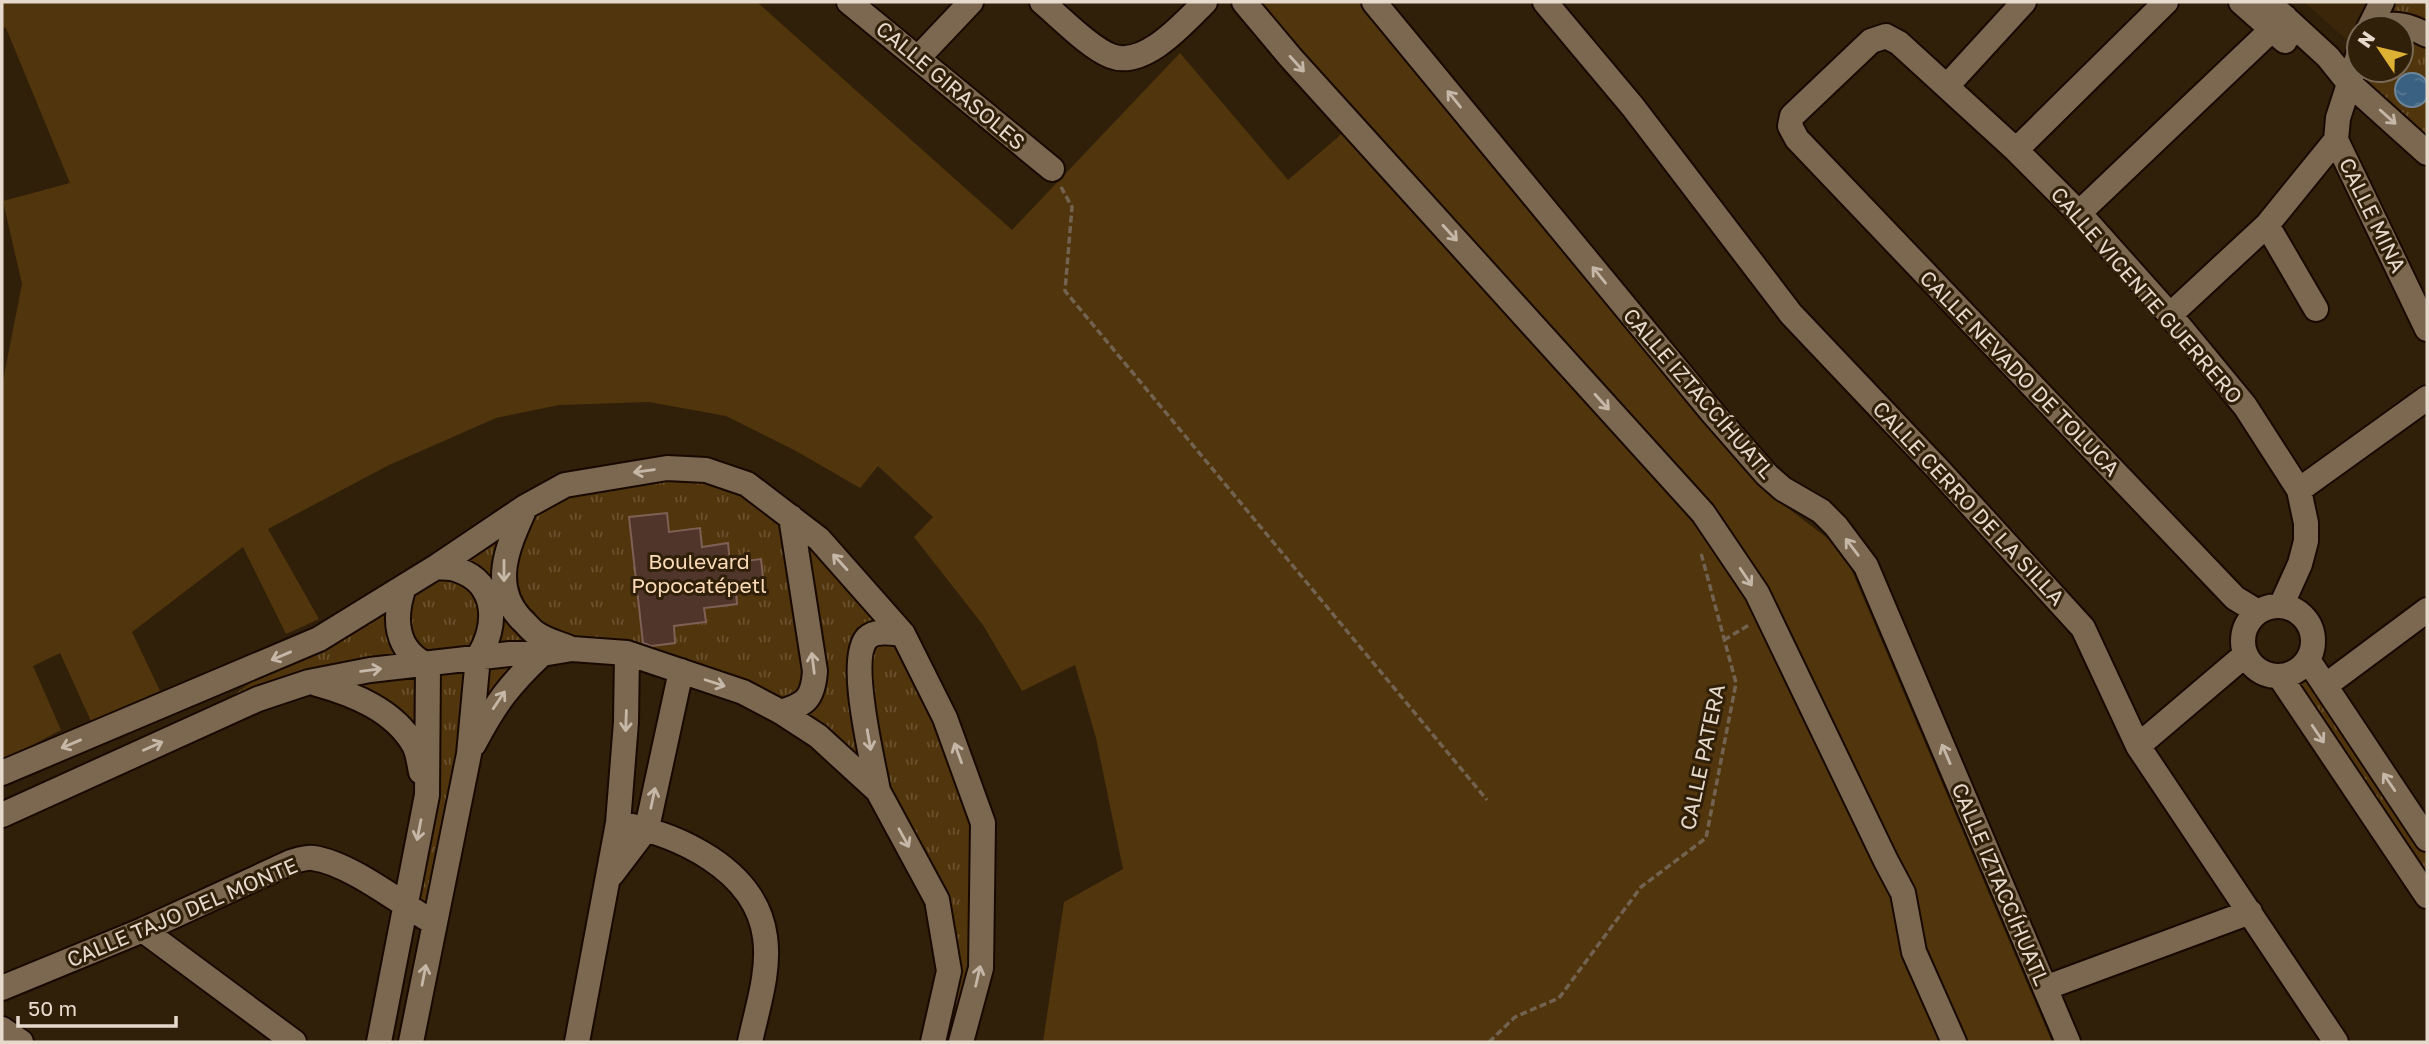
<svg xmlns="http://www.w3.org/2000/svg" width="2429" height="1044" viewBox="0 0 2429 1044" font-family="'Golos Text',sans-serif">
	<defs>
		<pattern id="park-tufts" width="24" height="20" patternUnits="userSpaceOnUse" patternTransform="scale(1.75)"><rect width="24" height="20" fill="#51350d"/><path d="M3 7l-1-3M5 7V3M7 7l1-3M15 17l-1-3M17 17v-4M19 17l1-3" fill="none" stroke="#6a522f"/></pattern>
		<pattern id="water-ripples" width="26" height="14" patternUnits="userSpaceOnUse" patternTransform="scale(1.75)"><rect width="26" height="14" fill="#3a6181"/><path d="M2 4q2-2 4 0t4 0M15 11q2-2 4 0t4 0" fill="none" stroke="#567792"/></pattern>
	</defs>
	<rect width="100%" height="100%" fill="#312009"/>
	<path fill="#3c2609" d="M2304,2H2373L2352,44Z"/>
	<path fill="#51350d" d="M3,2H757L1012,230L1180,53L1288,180L1337,138L1356,118L1256,2H1361L1764,490L1843,550L2052,1042H1043L1064,902L1123,869L1096,738L1075,665L1022,691L983,625L914,537L933,517L878,466L860,488L796,451L726,416L649,402L559,405L496,418L389,465L268,529L319,619L286,634L243,547L132,632L160,691L91,721L60,653L33,666L61,730L2,761V386L22,284L3,201L70,183L6,28L2,27Z"/>
	<path fill="url(#park-tufts)" d="M2382,2H2427V153L2348,82L2359,70H2401V28Z
		M664,467L746,485L903,634L983,823L981,968L961,1025L949,971L937,900L878,791L747,685L567,650L491,708L432,919L408,899L429,794L416,746L309,681L235,694L296,650L527,508Z
		M2305,675L2427,853V890L2296,681Z"/>
	<path fill="url(#water-ripples)" stroke="#6e8598" stroke-width="2" d="M2395 90a17 17 0 1 1 34 0a17 17 0 1 1-34 0Z"/>
	<path fill="#50352a" stroke="#7e6054" stroke-width="2" d="M667,513L669,532L700,528L702,547L728,543L730,563L761,559L764,587L736,591L737,604L704,608L706,622L674,626L675,643L651,646L643,643L629,517Z"/>
	<g fill="none" stroke-linecap="round" stroke-linejoin="round">
		<g stroke="#180900" stroke-width="28">
			<path id="minor" d="M849,2L1052,169
				M1042,2C1060,17 1090,48 1111,56C1144,69 1184,23 1205,2
				M1244,2L1291,58L1703,513L1757,593L1886,861L1903,893L1914,952L1954,1042
				M1374,2L1712,412L1767,475L1783,489L1821,511L1836,526L1866,566L2068,1042
				M1545,2L1633,107L1791,314L1938,469L2083,628L2138,746L2336,1042
				M2241,2L2285,41
				M2268,2L2328,57L2348,82L2427,153
				M2369,28L2382,2
				M2375,28C2395,21 2410,26 2427,35
				M918,58L971,2
				M1947,86L2024,2
				M2336,140L2427,329
				M2016,150L2166,2
				M2079,213L2285,17
				M2267,225L2316,309
				M2170,315L2267,225L2336,140L2338,118L2359,53
				M2299,490L2427,398
				M525,508C509,544 489,585 521,619C526,623 531,631 537,634C547,641 561,644 572,649
				M2243 641a35 35 0 1 1 70 0a35 35 0 1 1-70 0Z
				M2258,612L2235,598L1797,139L1790,126L1792,116L1871,41L1886,36L1899,43L2016,150L2079,213L2170,315L2245,406L2299,490L2306,523V541L2300,564L2281,606
				M2308,660L2427,839
				M2280,677L2427,896
				M317,684C353,694 394,710 414,745C418,752 419,763 421,772
				M2325,686L2427,610
				M781,712C806,704 813,699 815,671L791,517
				M474,744C495,704 509,685 542,654
				M2138,746L2245,655
				M2,773L319,639L436,567L525,507L565,485L667,468L706,470L747,484L819,539L903,634L945,718L983,823L981,968L961,1042
				M878,791C873,761 847,660 867,638C876,629 892,633 903,634
				M2,815L258,699L309,682L370,670L510,654H542L572,649L627,653L743,692L781,712L818,736L878,791L937,900L949,971L933,1042
				M618,823C678,834 756,869 765,937C770,971 757,1009 750,1042
				M612,874L647,828L681,671
				M143,930L294,1042
				M2,988L143,930L291,862C298,860 306,857 313,858C350,863 401,904 434,923
				M2045,988L2250,912
				M2,1029L21,1042
				M379,1042L427,795L428,665C395,651 393,618 404,587
				M411,1042L469,754L478,657C498,627 498,583 458,570C451,567 443,568 436,567
				M577,1042L618,823L626,722L627,653"/>
		</g>
		<path stroke="#726350" stroke-width="3.5" stroke-dasharray="7 3.5" stroke-linecap="butt" d="M1061,187L1072,207L1065,291L1487,800
			M1724,640L1749,625
			M1489,1042L1515,1017L1559,998L1641,887L1706,838L1736,683L1701,553"/>
		<use href="#minor" stroke="#7c6850" stroke-width="24"/>
	</g>
	<defs><path id="oneway-shaft" d="M-6 0H5M1.5-3L5.5 0L1.5 3" fill="none" stroke-width="1.6" stroke-linecap="round" stroke-linejoin="round" transform="scale(1.75)"/></defs>
	<g stroke="#c6b8a8">
		<use href="#oneway-shaft" transform="translate(1297 64) rotate(48)"/>
		<use href="#oneway-shaft" transform="translate(1454 99) rotate(-129)"/>
		<use href="#oneway-shaft" transform="translate(2388 117) rotate(42)"/>
		<use href="#oneway-shaft" transform="translate(1450 233) rotate(48)"/>
		<use href="#oneway-shaft" transform="translate(1599 275) rotate(-129)"/>
		<use href="#oneway-shaft" transform="translate(1602 402) rotate(48)"/>
		<use href="#oneway-shaft" transform="translate(644 471) rotate(172)"/>
		<use href="#oneway-shaft" transform="translate(1852 547) rotate(-127)"/>
		<use href="#oneway-shaft" transform="translate(840 562) rotate(-132)"/>
		<use href="#oneway-shaft" transform="translate(504 571) rotate(90)"/>
		<use href="#oneway-shaft" transform="translate(1746 577) rotate(56)"/>
		<use href="#oneway-shaft" transform="translate(281 656) rotate(157)"/>
		<use href="#oneway-shaft" transform="translate(813 663) rotate(-97)"/>
		<use href="#oneway-shaft" transform="translate(371 670) rotate(-8)"/>
		<use href="#oneway-shaft" transform="translate(715 683) rotate(18)"/>
		<use href="#oneway-shaft" transform="translate(499 700) rotate(-56)"/>
		<use href="#oneway-shaft" transform="translate(626 721) rotate(92)"/>
		<use href="#oneway-shaft" transform="translate(2318 734) rotate(56)"/>
		<use href="#oneway-shaft" transform="translate(869 740) rotate(80)"/>
		<use href="#oneway-shaft" transform="translate(71 744) rotate(157)"/>
		<use href="#oneway-shaft" transform="translate(153 746) rotate(-24)"/>
		<use href="#oneway-shaft" transform="translate(958 753) rotate(-110)"/>
		<use href="#oneway-shaft" transform="translate(1946 754) rotate(-113)"/>
		<use href="#oneway-shaft" transform="translate(2389 782) rotate(-124)"/>
		<use href="#oneway-shaft" transform="translate(653 798) rotate(-78)"/>
		<use href="#oneway-shaft" transform="translate(419 830) rotate(101)"/>
		<use href="#oneway-shaft" transform="translate(904 838) rotate(61)"/>
		<use href="#oneway-shaft" transform="translate(424 975) rotate(-79)"/>
		<use href="#oneway-shaft" transform="translate(978 976) rotate(-77)"/>
	</g>
	<g text-anchor="middle" dominant-baseline="central" stroke-width="6" stroke-linejoin="round" paint-order="stroke">
		<g font-size="21" fill="#e6dacd" stroke="#312009">
			<text transform="translate(951 85) rotate(40)">CALLE GIRASOLES</text>
			<text transform="translate(2373 215) rotate(64)">CALLE MINA</text>
			<text transform="translate(2147 295) rotate(49)">CALLE VICENTE GUERRERO</text>
			<text transform="translate(2020 373) rotate(46)">CALLE NEVADO DE TOLUCA</text>
			<text transform="translate(1699 393) rotate(49)">CALLE IZTACCÍHUATL</text>
			<text transform="translate(1969 503) rotate(47)">CALLE CERRO DE LA SILLA</text>
			<text transform="translate(1702 757) rotate(-78)">CALLE PATERA</text>
			<text transform="translate(2001 884) rotate(67)">CALLE IZTACCÍHUATL</text>
			<text transform="translate(182 912) rotate(-23)">CALLE TAJO DEL MONTE</text>
		</g>
		<g font-size="21" fill="#fbdbb7" stroke="#312009">
			<text x="699" y="561">Boulevard<tspan x="699" dy="24">Popocatépetl</tspan></text>
		</g>
	</g>
	<rect width="2429" height="1044" fill="none" stroke="#e6dacd" stroke-width="7"/>
	<g transform="translate(2380 49) rotate(305)"><circle r="33" fill="#312009" stroke="#796a57" stroke-width="2"/>
	<path d="M0-5L12 26L0 18L-12 26Z" fill="#ddb133"/>
	<text y="-10" font-size="19" font-weight="bold" text-anchor="middle" fill="#e6dacd">N</text>
	</g>
	<path d="M18 1016v10h158v-10" fill="none" stroke="#e6dacd" stroke-width="3.5"/>
	<text x="28" y="1016" font-size="21" fill="#e6dacd" stroke="#312009" stroke-width="5" paint-order="stroke">50 m</text>
</svg>
